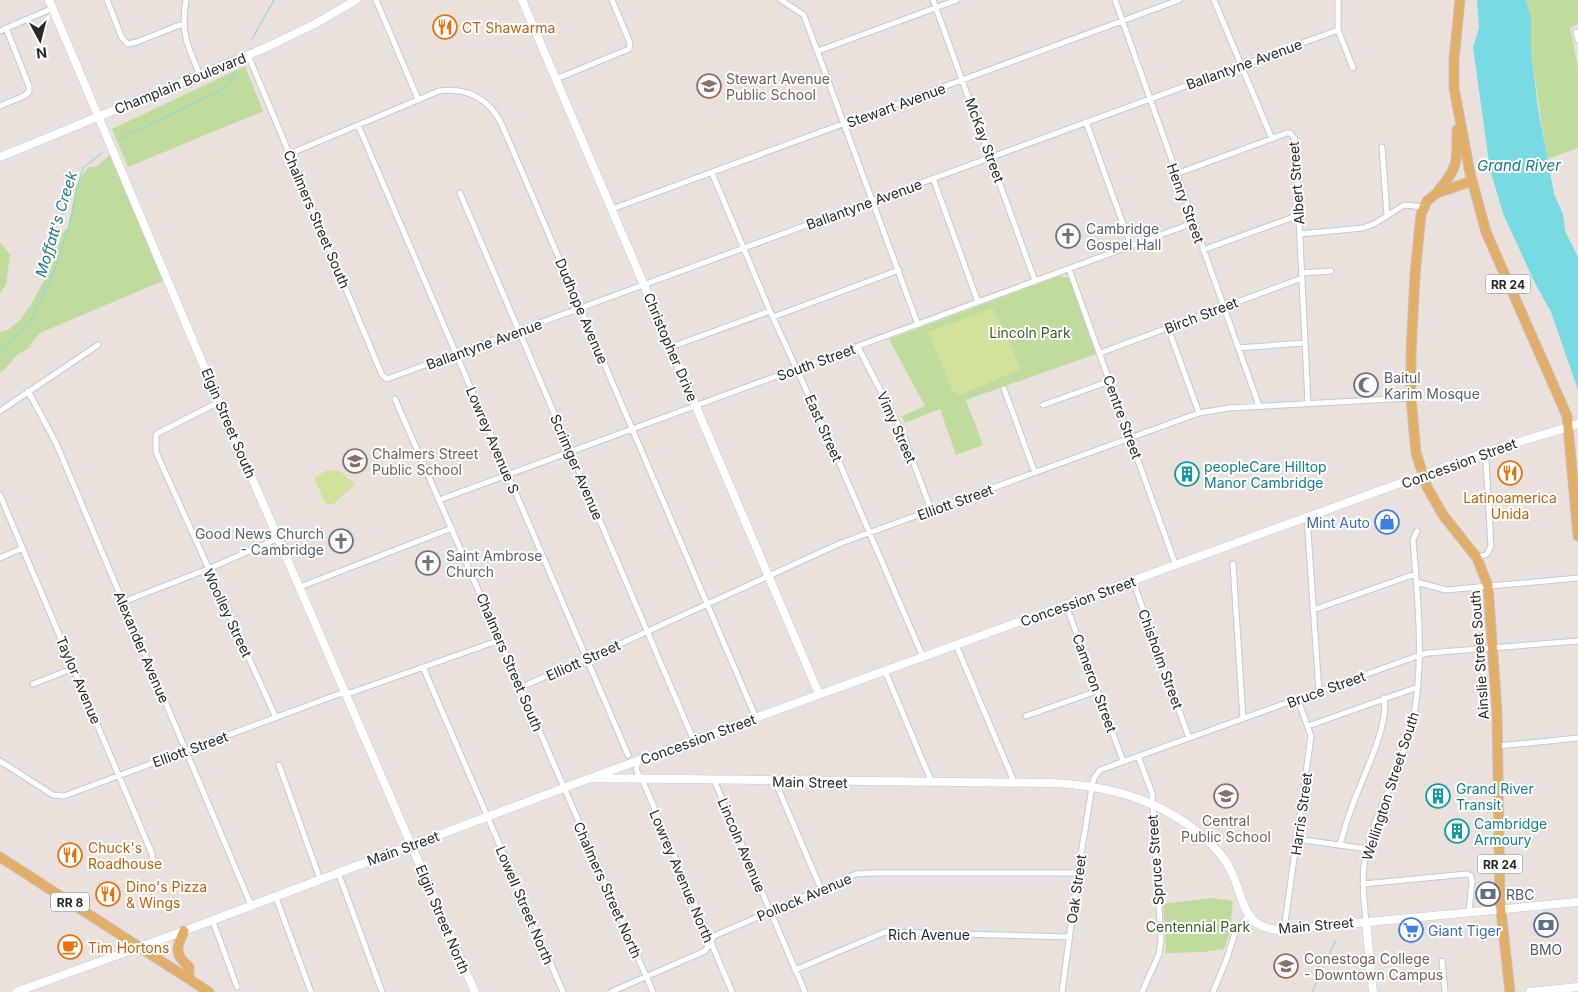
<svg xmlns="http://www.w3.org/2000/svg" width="1578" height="992" viewBox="0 0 1578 992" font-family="Inter,sans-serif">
	<rect width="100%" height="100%" fill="#eae1dc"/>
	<path fill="#bfdc9d" d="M1526,0H1578V24L1570,28L1578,68V148L1547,159L1531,52V18Z
		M245,66L263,111L128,167L112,129Z
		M113,152L167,279L40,333L28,347L35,345L18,354L4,370L0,372V332L8,330L21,319L32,303L52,265L63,232L68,228L76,187L83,174L89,167H96Z
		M0,242L10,255L6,285L0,293Z
		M1059,276L1069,278L1096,354L966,400L983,445L956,455L940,409L905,423L902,416L925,406L889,339Z
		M1212,898L1233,901L1230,931L1224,949L1203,952L1165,953L1166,947L1163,904Z"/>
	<path fill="#d1e29a" d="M993,308L1021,369L960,395L953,392L928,332Z
		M327,470L340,471L355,485L332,505L325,503L314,478Z"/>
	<path fill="#78dbe3" d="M1477,0H1526L1531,18V52L1538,108L1554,194L1563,214L1565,231L1578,257V390L1551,312L1536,285L1504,216L1490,170L1473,47L1479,28Z"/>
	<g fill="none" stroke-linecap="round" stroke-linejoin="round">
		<path stroke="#78dbe3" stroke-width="1" d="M252,39L274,0
			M119,139L224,89L236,72
			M0,354L32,318L54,272L70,223L77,188L83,168L102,153
			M1312,992L1336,940"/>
		<g stroke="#c4c9d1" stroke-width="7">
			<path id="street" d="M107,0L122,38L128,44L137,42L177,26L183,25
				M186,0C180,31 188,48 200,75
				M376,0L418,99
				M781,0L804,15L805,18L918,325
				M933,0L1035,281
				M1115,0L1259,406
				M1214,0L1272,139
				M1338,0V30L1353,68
				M0,31L53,8
				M1576,32L1578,40
				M818,51L957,0
				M248,55L382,375L387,379L1338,30
				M556,79L629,49L630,43L612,0
				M0,106L24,96L29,92V86L6,28
				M1086,122L1131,246
				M358,125L628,755
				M1382,147L1387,215
				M289,154L439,91C467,87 490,99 502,125L756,718
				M712,173L770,311L836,455L923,657
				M1176,174L1287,133H1290L1295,139L1308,403
				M933,178L978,302
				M460,193L694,741
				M612,209L1179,0
				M1300,234L1363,228L1374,224L1404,205L1424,207
				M1203,250L1299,215
				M1069,269L1176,566
				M1301,273L1331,271
				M773,317L899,270
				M1168,328L1199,413
				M671,347L770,311
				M858,347L903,434L931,510
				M1238,348L1305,343
				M1100,353L1302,278
				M1004,389L1035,473
				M28,391L56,443L251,905
				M395,399L653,992
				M219,402L158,433L156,435V452L276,718
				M1043,405L1110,381
				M0,411L98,345
				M0,495L152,854L153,867
				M439,500L1193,223
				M1307,517L1319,692
				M0,558L23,548
				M1477,558L1487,554L1491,546L1486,462L1483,453
				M1233,564L1243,719
				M1133,581L1189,738
				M1416,582L1446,590L1578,578
				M300,587L452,528
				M123,602L208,569L279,538
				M1066,605L1123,761
				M1313,610L1415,574
				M956,645L1015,784
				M423,667L563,992
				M885,671L932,783
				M33,684L74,668
				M521,687L587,659L841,543L1199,413L1229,408L1411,398
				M1026,716L1097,691
				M1308,726L1418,687
				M1498,746L1578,738
				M1138,756L1152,793L1161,940L1159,954L1142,992
				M0,761L53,795L64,796L339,694L353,692L500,640
				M639,761C634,768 637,773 642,779L732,992
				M279,765L320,879
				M714,780L805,992
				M775,781L821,889
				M1296,839L1368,849
				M1340,844C1344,832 1347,819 1352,807C1361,780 1390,725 1384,698
				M338,872L382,992
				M1363,884L1467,874L1471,876L1472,881L1469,912
				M275,895L311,992
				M212,919L237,987
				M1366,922C1364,903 1362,884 1364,865C1371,816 1401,773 1412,725C1425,665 1418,601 1413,540L1417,531
				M1284,930L1311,736L1298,700
				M1442,961L1445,992
				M795,970L885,932L1070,937
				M611,992L705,951L714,936L856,874L872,873H1078
				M1062,992L1078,873L1092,787L1094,778L1100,770L1420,655L1428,653L1578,641
				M1213,992L1226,961L1236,930L1249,915"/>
		</g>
		<g stroke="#c4c9d1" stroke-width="9">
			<path id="secondary" d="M49,0L219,402L475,992
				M522,0L819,694
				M0,157L265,48L315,24L356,0
				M596,776L1483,453L1578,424
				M1366,922L1373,992
				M16,992L184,931L590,778L1051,783C1109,785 1165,801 1208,841C1217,850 1226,859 1231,871C1245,899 1241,930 1284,930L1578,902
				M1530,992L1578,987"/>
		</g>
		<g stroke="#c3c3c3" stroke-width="11">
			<path id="primary" d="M1460,0L1454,59V88L1470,173L1486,232L1567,416L1578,536
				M1472,181L1437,193L1427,201L1421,214L1415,275L1411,353V398L1416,453L1427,487L1443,515L1477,558L1488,586L1497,712L1500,902L1510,992
				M1438,191C1459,167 1457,161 1457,130
				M0,857L209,992
				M184,931C176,948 174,954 189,967V979"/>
		</g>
		<use href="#street" stroke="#fff" stroke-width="5"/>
		<use href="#secondary" stroke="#fff" stroke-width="8"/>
		<use href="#primary" stroke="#e3ae68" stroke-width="9"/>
	</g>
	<defs>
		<g id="restaurant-ring" transform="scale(1.25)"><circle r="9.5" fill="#fff" stroke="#e8710a" stroke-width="1.5"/><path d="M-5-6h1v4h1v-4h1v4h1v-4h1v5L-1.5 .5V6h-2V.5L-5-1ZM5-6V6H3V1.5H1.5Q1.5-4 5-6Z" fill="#e8710a"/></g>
		<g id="school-ring" transform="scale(1.25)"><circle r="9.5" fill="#fff" stroke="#8d6e63" stroke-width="1.5"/><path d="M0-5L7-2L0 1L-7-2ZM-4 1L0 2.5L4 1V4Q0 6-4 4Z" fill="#8d6e63"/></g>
		<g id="church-ring" transform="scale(1.25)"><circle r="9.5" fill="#fff" stroke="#6b7280" stroke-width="1.5"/><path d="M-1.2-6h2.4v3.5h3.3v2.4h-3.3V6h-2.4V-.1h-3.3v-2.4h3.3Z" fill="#6b7280"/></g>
		<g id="mosque-ring" transform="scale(1.25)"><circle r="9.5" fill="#fff" stroke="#6b7280" stroke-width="1.5"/><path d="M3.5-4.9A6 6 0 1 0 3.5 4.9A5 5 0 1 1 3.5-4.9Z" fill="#6b7280"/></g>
		<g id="building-ring" transform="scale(1.25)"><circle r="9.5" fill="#fff" stroke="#0f9aa8" stroke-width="1.5"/><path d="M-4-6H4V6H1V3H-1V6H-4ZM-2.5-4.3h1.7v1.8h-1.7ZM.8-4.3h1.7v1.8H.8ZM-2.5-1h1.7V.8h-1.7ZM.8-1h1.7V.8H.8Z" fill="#0f9aa8"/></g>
		<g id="shop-ring" transform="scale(1.25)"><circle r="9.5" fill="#fff" stroke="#3f7fe0" stroke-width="1.5"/><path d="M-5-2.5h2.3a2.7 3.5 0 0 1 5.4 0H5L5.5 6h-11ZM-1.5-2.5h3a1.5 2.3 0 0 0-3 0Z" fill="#3f7fe0"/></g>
		<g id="bank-ring" transform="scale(1.25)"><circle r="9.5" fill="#fff" stroke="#5c6f8a" stroke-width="1.5"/><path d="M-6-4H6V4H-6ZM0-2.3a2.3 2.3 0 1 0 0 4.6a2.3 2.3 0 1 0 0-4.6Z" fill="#5c6f8a"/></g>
		<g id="supermarket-ring" transform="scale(1.25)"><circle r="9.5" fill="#fff" stroke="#3f7fe0" stroke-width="1.5"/><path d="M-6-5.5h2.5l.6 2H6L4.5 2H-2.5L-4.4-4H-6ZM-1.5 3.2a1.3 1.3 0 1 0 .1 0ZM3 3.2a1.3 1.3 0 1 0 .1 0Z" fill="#3f7fe0"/></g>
		<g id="cafe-ring" transform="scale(1.25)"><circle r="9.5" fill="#fff" stroke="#e8710a" stroke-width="1.5"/><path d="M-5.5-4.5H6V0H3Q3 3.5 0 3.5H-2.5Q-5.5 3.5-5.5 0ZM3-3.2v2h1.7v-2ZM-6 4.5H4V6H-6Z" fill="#e8710a"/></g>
		<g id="university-ring" transform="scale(1.25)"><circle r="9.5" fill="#fff" stroke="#8d6e63" stroke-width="1.5"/><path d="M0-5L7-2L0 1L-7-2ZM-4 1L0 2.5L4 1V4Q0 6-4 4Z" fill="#8d6e63"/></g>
	</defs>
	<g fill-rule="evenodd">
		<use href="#restaurant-ring" x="445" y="27"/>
		<use href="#school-ring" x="709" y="86"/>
		<use href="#church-ring" x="1068" y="236"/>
		<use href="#mosque-ring" x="1366" y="385"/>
		<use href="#school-ring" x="355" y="461"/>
		<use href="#restaurant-ring" x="1510" y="473"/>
		<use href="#building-ring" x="1187" y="474"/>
		<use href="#shop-ring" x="1387" y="522"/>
		<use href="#church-ring" x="341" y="541"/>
		<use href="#church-ring" x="428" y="563"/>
		<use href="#school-ring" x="1226" y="796"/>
		<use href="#building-ring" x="1438" y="796"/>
		<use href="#building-ring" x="1457" y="831"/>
		<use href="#restaurant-ring" x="70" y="855"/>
		<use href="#restaurant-ring" x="108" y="894"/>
		<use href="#bank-ring" x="1488" y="894"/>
		<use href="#bank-ring" x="1546" y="925"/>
		<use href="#supermarket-ring" x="1411" y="930"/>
		<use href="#cafe-ring" x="70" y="947"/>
		<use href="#university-ring" x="1286" y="966"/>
	</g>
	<g text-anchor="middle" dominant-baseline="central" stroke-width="4" stroke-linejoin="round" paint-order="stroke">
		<g fill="#fff" stroke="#696969" stroke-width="1">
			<rect x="1485.5" y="274.5" width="45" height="19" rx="4"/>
			<rect x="1477.5" y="854.5" width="45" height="19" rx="4"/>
			<rect x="51" y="892.5" width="38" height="19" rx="4"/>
		</g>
		<g font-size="12" font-weight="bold" fill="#292929">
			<text x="1508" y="284">RR 24</text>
			<text x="1500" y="864">RR 24</text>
			<text x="70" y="902">RR 8</text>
		</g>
		<g font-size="14" fill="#c56008" stroke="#fff" text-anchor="start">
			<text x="462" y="27">CT Shawarma</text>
			<text x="1510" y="497" text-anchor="middle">Latinoamerica<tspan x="1510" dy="16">Unida</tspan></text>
			<text x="88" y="847">Chuck's<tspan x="88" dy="16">Roadhouse</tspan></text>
			<text x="126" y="886">Dino's Pizza<tspan x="126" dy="16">&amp; Wings</tspan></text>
			<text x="88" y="947">Tim Hortons</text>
		</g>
		<g font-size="14" fill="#292929" stroke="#fff">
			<text transform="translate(1244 64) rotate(-20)">Ballantyne Avenue</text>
			<text transform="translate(180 83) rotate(-22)">Champlain Boulevard</text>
			<text transform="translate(896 105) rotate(-20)">Stewart Avenue</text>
			<text transform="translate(985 140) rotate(70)">McKay Street</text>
			<text transform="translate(1296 183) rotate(-94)">Albert Street</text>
			<text transform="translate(1186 203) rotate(70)">Henry Street</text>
			<text transform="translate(864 204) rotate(-20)">Ballantyne Avenue</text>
			<text transform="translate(317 219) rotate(67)">Chalmers Street South</text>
			<text transform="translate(582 311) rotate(67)">Dudhope Avenue</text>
			<text transform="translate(1201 315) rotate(-21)">Birch Street</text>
			<text transform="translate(484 344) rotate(-20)">Ballantyne Avenue</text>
			<text transform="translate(671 347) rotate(67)">Christopher Drive</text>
			<text transform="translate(816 362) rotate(-20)">South Street</text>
			<text transform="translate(1123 417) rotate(70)">Centre Street</text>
			<text transform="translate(229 423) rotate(67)">Elgin Street South</text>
			<text transform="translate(897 427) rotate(66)">Vimy Street</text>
			<text transform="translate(824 428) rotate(66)">East Street</text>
			<text transform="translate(493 440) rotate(67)">Lowrey Avenue S</text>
			<text transform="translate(1459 463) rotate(-20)">Concession Street</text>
			<text transform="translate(577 467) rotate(67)">Scrimger Avenue</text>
			<text transform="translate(955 502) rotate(-20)">Elliott Street</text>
			<text transform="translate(1078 601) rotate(-20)">Concession Street</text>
			<text transform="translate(228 613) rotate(65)">Woolley Street</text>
			<text transform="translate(142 647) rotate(67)">Alexander Avenue</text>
			<text transform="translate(1479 655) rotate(-94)">Ainslie Street South</text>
			<text transform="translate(1161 659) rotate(70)">Chisholm Street</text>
			<text transform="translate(583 660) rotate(-24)">Elliott Street</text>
			<text transform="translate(510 662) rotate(67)">Chalmers Street South</text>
			<text transform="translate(79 680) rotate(67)">Taylor Avenue</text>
			<text transform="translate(1095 683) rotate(70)">Cameron Street</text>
			<text transform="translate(1326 689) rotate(-20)">Bruce Street</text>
			<text transform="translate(698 739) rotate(-20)">Concession Street</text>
			<text transform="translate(190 749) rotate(-20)">Elliott Street</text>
			<text transform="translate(810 782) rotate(1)">Main Street</text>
			<text transform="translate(1390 786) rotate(-72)">Wellington Street South</text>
			<text transform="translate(1301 814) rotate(-82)">Harris Street</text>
			<text transform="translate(742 845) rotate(67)">Lincoln Avenue</text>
			<text transform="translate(403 848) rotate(-20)">Main Street</text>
			<text transform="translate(1155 860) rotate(-94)">Spruce Street</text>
			<text transform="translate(682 876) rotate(67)">Lowrey Avenue North</text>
			<text transform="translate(1076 889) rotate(-82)">Oak Street</text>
			<text transform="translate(608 890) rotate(66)">Chalmers Street North</text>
			<text transform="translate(804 897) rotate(-23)">Pollock Avenue</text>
			<text transform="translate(525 905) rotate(67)">Lowell Street North</text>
			<text transform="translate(443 919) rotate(67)">Elgin Street North</text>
			<text transform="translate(1316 925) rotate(-5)">Main Street</text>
			<text x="929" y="934">Rich Avenue</text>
		</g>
		<g font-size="14" fill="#785e54" stroke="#fff" text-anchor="start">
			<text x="726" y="78">Stewart Avenue<tspan x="726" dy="16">Public School</tspan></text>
			<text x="372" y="453">Chalmers Street<tspan x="372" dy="16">Public School</tspan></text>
			<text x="1226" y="820" text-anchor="middle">Central<tspan x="1226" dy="16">Public School</tspan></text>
			<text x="1304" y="958">Conestoga College<tspan x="1304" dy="16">- Downtown Campus</tspan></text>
		</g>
		<g font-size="14" fill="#5b616d" stroke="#fff" text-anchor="start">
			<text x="1086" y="228">Cambridge<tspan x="1086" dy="16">Gospel Hall</tspan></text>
			<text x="1384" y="377">Baitul<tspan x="1384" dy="16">Karim Mosque</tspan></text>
			<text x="324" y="533" text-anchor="end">Good News Church<tspan x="324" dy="16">- Cambridge</tspan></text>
			<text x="446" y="555">Saint Ambrose<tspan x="446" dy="16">Church</tspan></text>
		</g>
		<g font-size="14" fill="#395f20" stroke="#fff">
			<text x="1030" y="332">Lincoln Park</text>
			<text x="1198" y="926">Centennial Park</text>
		</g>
		<g font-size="14" fill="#0d838f" stroke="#fff" text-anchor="start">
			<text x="1204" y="466">peopleCare Hilltop<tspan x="1204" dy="16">Manor Cambridge</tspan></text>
			<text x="1456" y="788">Grand River<tspan x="1456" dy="16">Transit</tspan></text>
			<text x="1474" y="823">Cambridge<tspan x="1474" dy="16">Armoury</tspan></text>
		</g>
		<g font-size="14" fill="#366cbe" stroke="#fff" text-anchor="end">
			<text x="1370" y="522">Mint Auto</text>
			<text x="1428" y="930" text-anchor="start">Giant Tiger</text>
		</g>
		<g font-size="14" fill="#4e5e75" stroke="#fff" text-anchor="start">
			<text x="1506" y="894">RBC</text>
			<text x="1546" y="949" text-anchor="middle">BMO</text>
		</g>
		<g font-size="15" font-style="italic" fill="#197b8d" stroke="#fff">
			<text x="1519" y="165">Grand River</text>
			<text transform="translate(56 224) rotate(-73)">Moffatt's Creek</text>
		</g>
	</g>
	<g transform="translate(40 40) rotate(173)" stroke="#ffffff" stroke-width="4" paint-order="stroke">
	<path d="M0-4L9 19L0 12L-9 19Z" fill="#292929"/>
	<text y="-8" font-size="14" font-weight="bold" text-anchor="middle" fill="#292929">N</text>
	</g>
</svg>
